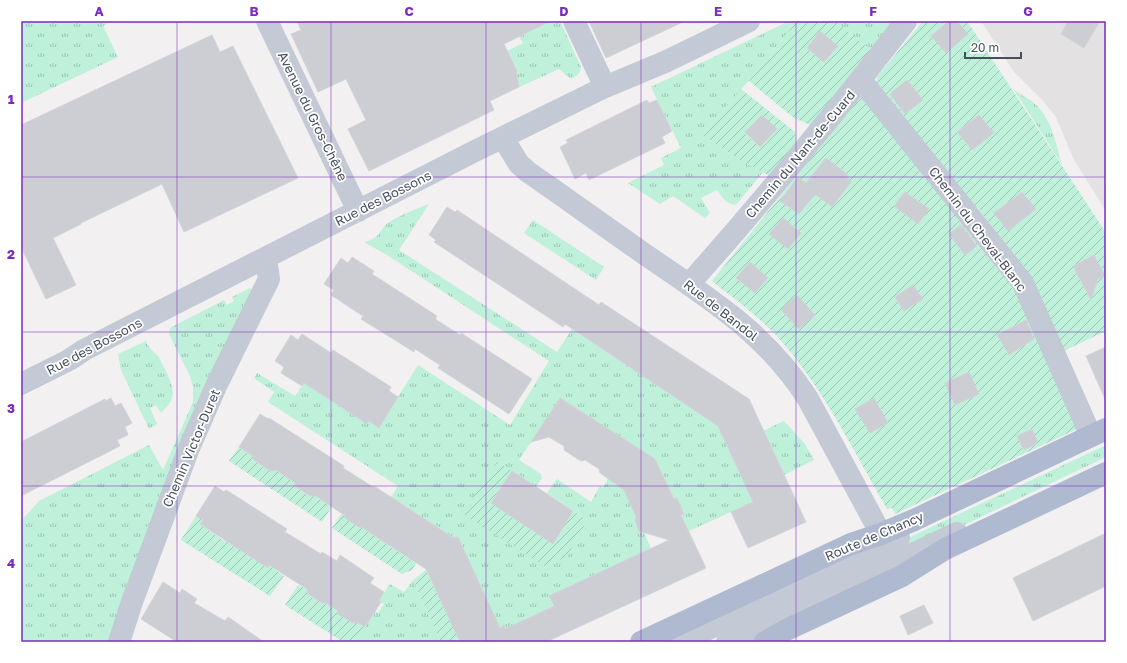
<svg xmlns="http://www.w3.org/2000/svg" width="1127" height="663" viewBox="0 0 1127 663" font-family="'Golos Text',sans-serif">
	<defs>
		<pattern id="grass-tufts" width="24" height="20" patternUnits="userSpaceOnUse"><rect width="24" height="20" fill="#bef0da"/><path d="M3 7l-1-3M5 7V3M7 7l1-3M15 17l-1-3M17 17v-4M19 17l1-3" fill="none" stroke="#9cc5b4"/></pattern>
		<pattern id="garden-furrows" width="10" height="10" patternUnits="userSpaceOnUse"><rect width="10" height="10" fill="#bef0da"/><path d="M-1 1l2-2M0 10L10 0M9 11l2-2" fill="none" stroke="#9cc5b4"/></pattern>
	</defs>
	<rect width="100%" height="100%" fill="#f2f0f0"/>
	<path fill="#e3e1e2" d="M981,21H1106V211L1074,160L1056,117L1043,101L1014,72Z"/>
	<path fill="url(#grass-tufts)" d="M21,21H112L103,26L118,57L21,103Z
		M544,21H560L581,67C580,74 577,76 571,79L559,69L519,87L516,69L507,51L523,43L519,37L545,24Z
		M789,21H797L749,81L741,89L703,135L743,162L763,172L736,205C726,204 723,198 717,190L701,198L710,213L705,218L673,196L660,204L628,183L664,165L661,158L681,148L651,87Z
		M835,21H897L872,51Z
		M1014,90C1020,94 1027,98 1033,102C1050,116 1056,141 1061,162L1063,166Z
		M429,204L399,250L557,352L572,329L718,426L753,502L689,531L681,515L684,514L677,498L674,499L655,459L560,398L519,460L541,474L542,478L536,487L497,462L567,557L587,520L547,493L557,479L591,502L600,486L603,488L609,477L625,486L629,502L636,517L635,520L639,531L644,532L651,549L549,596L553,606L505,629L504,626L493,631L497,622L458,537L449,540L446,532L391,497L398,486L268,402L274,392L254,378L257,373L295,396L306,380C323,398 346,410 367,424L369,421L379,427L418,365L510,425L549,361L390,257L364,242C383,238 379,227 391,221C403,214 416,209 429,204Z
		M533,220L604,267L596,280L524,233Z
		M250,288L254,293L110,642H21V521L39,501L149,445L163,470L193,402V387L190,376L169,334L170,328L224,300L227,305L234,301L232,297Z
		M146,341C149,348 152,350 157,355C161,359 162,365 165,369C174,389 178,397 161,413L156,405L150,408L157,424L149,429L121,370L118,354Z
		M784,421L805,444L814,460L784,475L763,431Z
		M1106,445V457L916,548L910,546L908,543L910,537Z
		M413,580L441,642H354L375,611L378,613L384,604L379,601L390,584L404,592Z"/>
	<path fill="url(#garden-furrows)" d="M797,21H835L872,51L813,126L794,118L749,81Z
		M923,21H967L1106,233V331L1059,353L995,231L977,207L970,212L875,91L877,77Z
		M741,89L795,132L796,145L772,177L743,162L703,135Z
		M861,96L1019,287L1079,428L895,514L892,508L887,509C853,450 822,385 775,334C756,314 733,298 712,281Z
		M239,447C256,455 291,466 295,486L312,497L317,496L332,506L322,522L229,461Z
		M497,462L512,471L553,543L573,511L587,520L567,557L544,566L462,513Z
		M344,510L346,518L360,528L364,526L369,532L416,563L412,570L402,574L332,528Z
		M196,516L203,520L200,524L224,541L227,536L246,554L267,568L270,563L274,569L284,576L270,596L181,540Z
		M426,570L459,639L456,640L457,642H441L413,580Z
		M298,585L307,589L308,595L322,603H326L365,627L354,642H343L285,605Z"/>
	<path fill="#ccced4" stroke="#d4d4db" d="M297,21H551L504,44L516,69L519,87L490,101L494,110L369,171L348,129L366,120L346,79L318,92L291,34L301,30Z
		M589,21H685L606,58Z
		M949,21H957L968,34L946,53L931,36Z
		M1068,21H1100L1084,48L1061,34Z
		M820,31L838,46L824,62L807,48Z
		M212,35L220,52L233,46L298,178L184,232L162,184L81,223V224L53,238L76,285L46,299L21,247V125Z
		M907,80L923,100L905,114L890,94Z
		M647,100L649,103L657,100L672,131L662,137L665,143L589,180L586,173L575,179L560,147L568,143L566,140Z
		M762,115L777,129L760,147L745,132Z
		M979,115L994,133L972,150L957,132Z
		M826,158L848,175L847,177L851,182L832,207L815,194L799,214L780,201L798,177L806,183Z
		M905,192L929,209L918,224L894,206Z
		M1022,192L1036,209L1008,231L994,213Z
		M447,207L455,212L457,210L599,305L601,302L749,399L806,522L748,548L731,512L753,502L718,426L565,324L563,327L434,242L436,240L429,235Z
		M783,218L801,233L788,249L769,234Z
		M961,225L977,246L965,255L949,234Z
		M1094,255L1105,276L1098,279L1091,300L1073,266Z
		M352,257L374,271L372,274L437,316L435,319L460,335L461,333L532,379L509,414L438,368L440,365L415,349L414,352L361,319L363,316L331,295L334,290L324,284L341,258L348,263Z
		M750,262L768,278L755,293L736,278Z
		M913,285L923,299L904,311L895,297Z
		M797,295L815,315L799,329L781,310Z
		M1026,320L1034,339L1009,355L997,335Z
		M302,334L331,353L333,350L391,387L389,391L398,397L379,428L369,421L367,424L304,383L302,386L281,373L284,367L275,361L291,335L298,340Z
		M1106,347V401L1086,356Z
		M969,372L979,394L955,405L945,383Z
		M111,398L115,406L121,403L132,423L125,427L128,435L117,440L120,446L21,496V442L105,399L106,401Z
		M560,398L655,459L674,499L677,498L684,514L681,515L706,568L546,642H460L426,569L361,527L360,528L345,518L344,515L316,496L312,497L295,486L294,482L276,470L270,471L254,460L253,456L239,447L260,414L268,419L269,418L344,466L343,468L373,487L374,486L454,538L458,537L500,628L504,625L505,629L554,606L549,596L669,540L639,531L635,520L636,517L624,490L600,473L599,469L585,460L581,461L573,456L564,450V446L549,437L531,442Z
		M874,398L888,423L870,433L855,409Z
		M1032,429L1038,443L1024,450L1017,436Z
		M512,471L573,511L553,544L491,503Z
		M215,486L224,492L226,490L242,500L287,529L285,532L321,554L322,552L337,561L340,555L374,578L370,583L384,592L379,601L381,602L365,627L357,622L353,623L338,614L337,610L331,606L326,603H322L308,594L307,589L269,565L268,568L200,524L203,520L196,516Z
		M1106,533V586L1033,621L1013,578Z
		M163,582L180,593L182,589L197,599L194,603L225,621L228,617L264,642H177L141,619Z
		M924,605L933,623L908,635L900,616Z"/>
	<g fill="none" stroke-linecap="round" stroke-linejoin="round">
		<path stroke="#c3c9d5" stroke-width="22" d="M267,21L358,211
			M574,21L605,87
			M861,80L1023,283L1091,436
			M503,138L519,164L528,172C566,198 604,226 643,253C706,297 765,331 808,399L881,534L902,576
			M689,284C765,199 837,111 906,21
			M21,384L69,360L84,350L473,152L605,87L667,61L749,21
			M119,642L132,602L189,448L217,384L269,279L266,258
			M681,642L899,538
			M727,642L957,533"/>
		<path stroke="#afb9cf" stroke-width="22" d="M641,642L851,544L881,534L914,520L1106,429
			M765,642L786,630L902,576L945,549L1106,473"/>
	</g>
	<path fill="none" stroke="#7b2cbf" stroke-width="1" stroke-opacity="0.55" d="M177,21V642M331,21V642M486,21V642M641,21V642M796,21V642M950,21V642M21,177H1106M21,332H1106M21,486H1106"/>
	<g text-anchor="middle" dominant-baseline="central" stroke-width="3.5" stroke-linejoin="round" paint-order="stroke">
		<g font-size="13" fill="#474f5e" stroke="#fff">
			<text transform="translate(313 116) rotate(64)">Avenue du Gros-Chêne</text>
			<text transform="translate(800 154) rotate(-50)">Chemin du Nant-de-Cuard</text>
			<text transform="translate(383 198) rotate(-27)">Rue des Bossons</text>
			<text transform="translate(978 229) rotate(53)">Chemin du Cheval-Blanc</text>
			<text transform="translate(721 310) rotate(38)">Rue de Bandol</text>
			<text transform="translate(94 346) rotate(-28)">Rue des Bossons</text>
			<text transform="translate(191 448) rotate(-67)">Chemin Victor-Duret</text>
			<text transform="translate(874 536) rotate(-23)">Route de Chancy</text>
		</g>
	</g>
	<rect width="1127" height="663" fill="none" stroke="#ffffff" stroke-width="44"/>
	<path d="M965 52v6h56v-6" fill="none" stroke="#474f5e" stroke-width="2"/>
	<text x="971" y="52" font-size="12" fill="#474f5e" stroke="#ffffff" stroke-width="3" paint-order="stroke">20 m</text>
	<rect x="22" y="22" width="1083" height="619" fill="none" stroke="#7b2cbf" stroke-width="1.5"/>
	<g font-size="13" text-anchor="middle" font-weight="bold" fill="#7b2cbf">
		<text x="99" y="16">A</text>
		<text x="254" y="16">B</text>
		<text x="409" y="16">C</text>
		<text x="564" y="16">D</text>
		<text x="718" y="16">E</text>
		<text x="873" y="16">F</text>
		<text x="1028" y="16">G</text>
		<text x="11" y="104">1</text>
		<text x="11" y="259">2</text>
		<text x="11" y="413">3</text>
		<text x="11" y="568">4</text>
	</g>
</svg>
